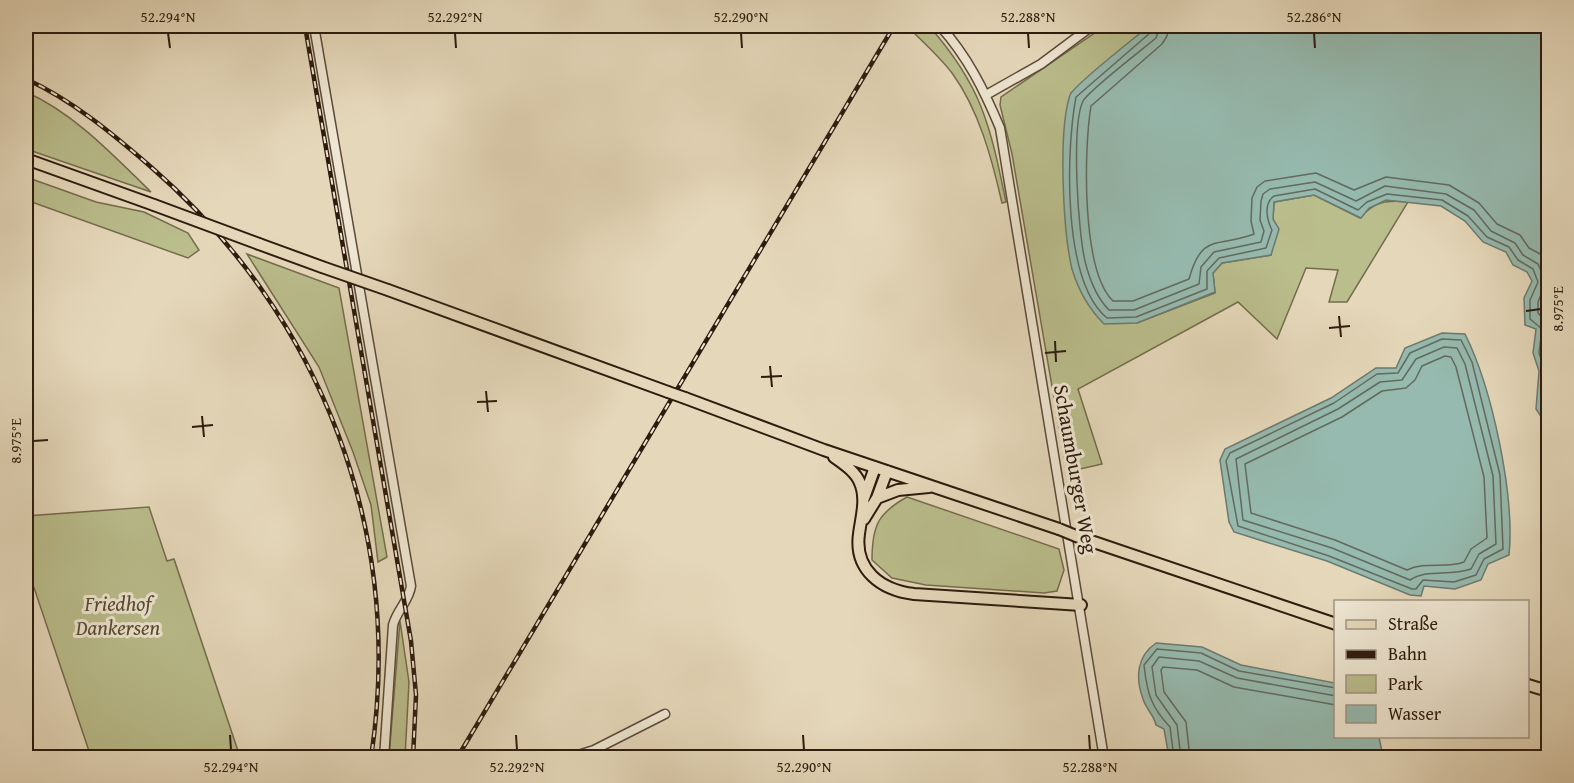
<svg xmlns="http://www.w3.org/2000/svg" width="1574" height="783" viewBox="0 0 1574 783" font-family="'Gentium Book Plus',serif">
	<rect width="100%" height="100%" fill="#e5d8ba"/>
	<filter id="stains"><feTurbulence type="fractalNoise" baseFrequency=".00333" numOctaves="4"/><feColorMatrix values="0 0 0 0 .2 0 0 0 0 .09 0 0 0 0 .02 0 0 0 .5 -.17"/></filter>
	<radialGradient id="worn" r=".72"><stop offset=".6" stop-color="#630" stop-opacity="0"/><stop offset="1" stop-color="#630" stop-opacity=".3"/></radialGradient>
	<path fill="#babd8c" stroke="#746c4d" stroke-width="1.5" d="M912,26H929C982,86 990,125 1006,202L1002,203C992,159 979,110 952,73C940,57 924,43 910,29Z
		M1105,26H1149L1071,93L1066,121L1064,160L1067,224L1072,269L1137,323L1215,293L1213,273L1222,263L1271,255L1274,202L1314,195L1360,218C1375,201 1387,200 1408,202L1347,302H1329L1338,270L1306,268L1277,339L1238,302L1078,389L1102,464L1076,470L1065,462L1012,154L1000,105L1001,97Z
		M26,92C74,113 114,156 151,192L26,149Z
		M26,177L96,202L144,212L188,233L199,250L188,258L26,200Z
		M247,254L339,288L387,557L378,562L371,505L353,452L319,367Z
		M907,497L1059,549L1064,570L1057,591L1044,593L926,585L892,578L872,560C872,526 878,513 907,497Z
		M149,507L167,561L174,559L240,757H91L26,564V516Z
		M400,621L409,682L405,757H389Z"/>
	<path fill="#96baaf" stroke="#6c7a6f" stroke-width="1.5" d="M1149,26H1548V427L1536,409L1539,371L1533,353L1536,329L1525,325L1524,298L1532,281L1527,272L1513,265L1506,252L1483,242L1465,221L1441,206L1386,200L1369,208L1361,218L1314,195L1274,202L1273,219L1279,229L1271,255L1222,263L1213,273L1215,292L1137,323L1104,324C1089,309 1078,289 1072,269C1063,231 1058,131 1070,95C1075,84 1136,37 1149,26Z
		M1442,333L1465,334C1492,388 1515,495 1509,555L1488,564L1481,580L1455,589L1424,586L1421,596L1410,595L1327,561L1234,532L1229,522L1220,460L1225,449L1331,398L1376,368H1396L1405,348Z
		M1156,643L1202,647L1241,665L1335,683L1336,736L1379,737L1383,757H1169L1164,729L1156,725C1154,715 1146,709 1143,699C1135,677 1137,656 1156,643Z"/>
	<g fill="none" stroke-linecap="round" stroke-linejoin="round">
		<path stroke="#626a5e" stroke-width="1.5" d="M1153,26L1150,33L1076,97C1066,150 1062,281 1107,318L1136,317L1207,289V271L1219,258L1266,248L1272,230C1267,220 1263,204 1274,196L1315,189L1358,210L1367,202L1387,194L1442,200L1468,216L1487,237L1509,247L1518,260L1533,269L1538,282L1530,300V319L1542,329L1539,353L1545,370L1542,406L1548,416
			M1160,26L1156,38C1143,49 1088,91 1083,101C1071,126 1078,237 1086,265C1090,280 1098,299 1109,310H1134L1199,284L1201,267L1214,252L1261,242L1264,231L1260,220L1261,201L1263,194L1270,189L1315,182L1356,201L1385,186L1446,194L1474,210L1491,231L1515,243L1523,255L1538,264L1546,282L1538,302V313L1548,324
			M1169,26L1167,36L1162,44L1091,106C1084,148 1081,270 1113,301H1133L1189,279C1202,232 1217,248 1254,234L1251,221L1252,198L1257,187L1265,181L1316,173L1354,190L1386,177L1449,185L1479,203L1497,224L1520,235L1529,248L1542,255L1548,264
			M1442,339L1461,340L1472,362L1500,475L1503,549L1484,559L1476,575L1454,582L1423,580L1416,589H1412L1329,556L1238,526L1226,461L1230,453L1334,403L1377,374L1398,373L1410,353Z
			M1444,347L1457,348L1465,364L1493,476L1496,544L1479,554L1471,569C1448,577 1429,568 1410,580L1332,548L1243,520L1236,459L1338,409L1380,382L1402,380L1416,359Z
			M1445,356L1451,357L1456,367L1484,477L1487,538L1471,549L1464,562C1445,569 1426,561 1407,570L1335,540L1251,513L1245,464L1342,417L1382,391L1406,388L1415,380L1422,366Z
			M1174,758L1170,727C1151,707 1147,693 1144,665L1157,649L1201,653L1239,671L1336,688
			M1181,758L1177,725L1156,695L1152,667L1159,657L1199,661L1237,678L1336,696
			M1190,758L1186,722L1164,692L1161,670L1163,667L1197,670L1234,687L1336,705"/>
		<g stroke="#5b4a39" stroke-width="11">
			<path id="minor" d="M314,26L411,586C409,601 397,610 393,625L384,758
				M940,26C968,57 984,90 1000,128L1104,758
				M986,95L1041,64L1092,26
				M569,758L594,750L665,714"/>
		</g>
		<g stroke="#2d1b0e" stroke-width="14">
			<path id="major" d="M26,159L154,205
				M259,244L322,267
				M388,290L668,392
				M685,398L824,450L1059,529
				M834,457C844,464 856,472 860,483C867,499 861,518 859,534C854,570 881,590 914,594L1081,605
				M864,498L875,467
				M877,498L898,490L929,487
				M864,519L877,498L887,471
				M1076,536L1336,624
				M1528,685L1548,691"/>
		</g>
		<use href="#minor" stroke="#eee6d2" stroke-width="8"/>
		<use href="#major" stroke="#e5d8ba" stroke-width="10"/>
		<g stroke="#2d1b0e" stroke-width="4.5">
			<path id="rail" d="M305,26L411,641L416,695L413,758
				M26,79C72,100 113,134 151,167C322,316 405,532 371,758
				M457,758L894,26"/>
		</g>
		<use href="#rail" stroke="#eee6d2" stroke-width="2" stroke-dasharray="7" stroke-linecap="butt"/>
		<g stroke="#2d1b0e" stroke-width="14" stroke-linecap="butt">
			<path id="major-bridge" d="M154,205L259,244
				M322,267L388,290
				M668,392L685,398
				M1059,529L1076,536"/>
		</g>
		<use href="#major-bridge" stroke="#e5d8ba" stroke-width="10"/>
	</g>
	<path fill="none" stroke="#2d1b0e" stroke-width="2" d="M168,33L170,48M455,33L456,48M741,33L742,48M1028,33L1029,48M1314,33L1315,48M1526,311L1541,309M1339,316L1341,337M1329,328L1350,326M1055,341L1056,362M1045,353L1066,351M770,366L772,387M761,377L782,376M486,391L488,412M477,402L497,401M202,416L204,437M192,427L213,425M33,441L48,440M230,735L231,750M516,735L517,750M803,735L804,750M1089,735L1090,750"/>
	<g text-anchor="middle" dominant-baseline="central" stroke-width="6" stroke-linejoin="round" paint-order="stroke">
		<g font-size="21" fill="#2d1b0e" stroke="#eee6d2">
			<text transform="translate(1076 469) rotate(80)">Schaumburger Weg</text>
		</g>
		<g font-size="21" font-style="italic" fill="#574c34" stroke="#eee6d2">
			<text x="118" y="603">Friedhof<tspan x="118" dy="24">Dankersen</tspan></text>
		</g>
	</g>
	<rect width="1574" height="783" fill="none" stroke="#e5d8ba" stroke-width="66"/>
	<rect x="1334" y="600" width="195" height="138" fill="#eee6d2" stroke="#a19584" stroke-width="1.5"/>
	<rect x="1346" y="620" width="30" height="9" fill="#e5d8ba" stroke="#a19584" stroke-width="1.5"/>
	<text x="1388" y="630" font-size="18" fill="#2d1b0e">Straße</text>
	<rect x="1346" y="650" width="30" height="9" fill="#2d1b0e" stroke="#a19584" stroke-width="1.5"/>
	<text x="1388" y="660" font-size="18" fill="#2d1b0e">Bahn</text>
	<rect x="1346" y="675" width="30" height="18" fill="#babd8c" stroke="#a19584" stroke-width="1.5"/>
	<text x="1388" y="690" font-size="18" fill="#2d1b0e">Park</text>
	<rect x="1346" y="705" width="30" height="18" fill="#96baaf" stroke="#a19584" stroke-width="1.5"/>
	<text x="1388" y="720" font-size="18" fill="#2d1b0e">Wasser</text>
	<rect x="33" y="33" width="1508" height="717" fill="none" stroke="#2d1b0e" stroke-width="2"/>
	<g font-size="15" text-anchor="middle" fill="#2d1b0e">
		<text x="168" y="22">52.294°N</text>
		<text x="455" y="22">52.292°N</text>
		<text x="741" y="22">52.290°N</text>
		<text x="1028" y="22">52.288°N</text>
		<text x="1314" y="22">52.286°N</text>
		<text transform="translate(1558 309) rotate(-90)" y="5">8.975°E</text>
		<text transform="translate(16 441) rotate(-90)" y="5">8.975°E</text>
		<text x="231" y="772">52.294°N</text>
		<text x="517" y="772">52.292°N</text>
		<text x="804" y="772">52.290°N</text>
		<text x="1090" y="772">52.288°N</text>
	</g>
	<rect width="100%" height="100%" filter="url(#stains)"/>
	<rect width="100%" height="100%" fill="url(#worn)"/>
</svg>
